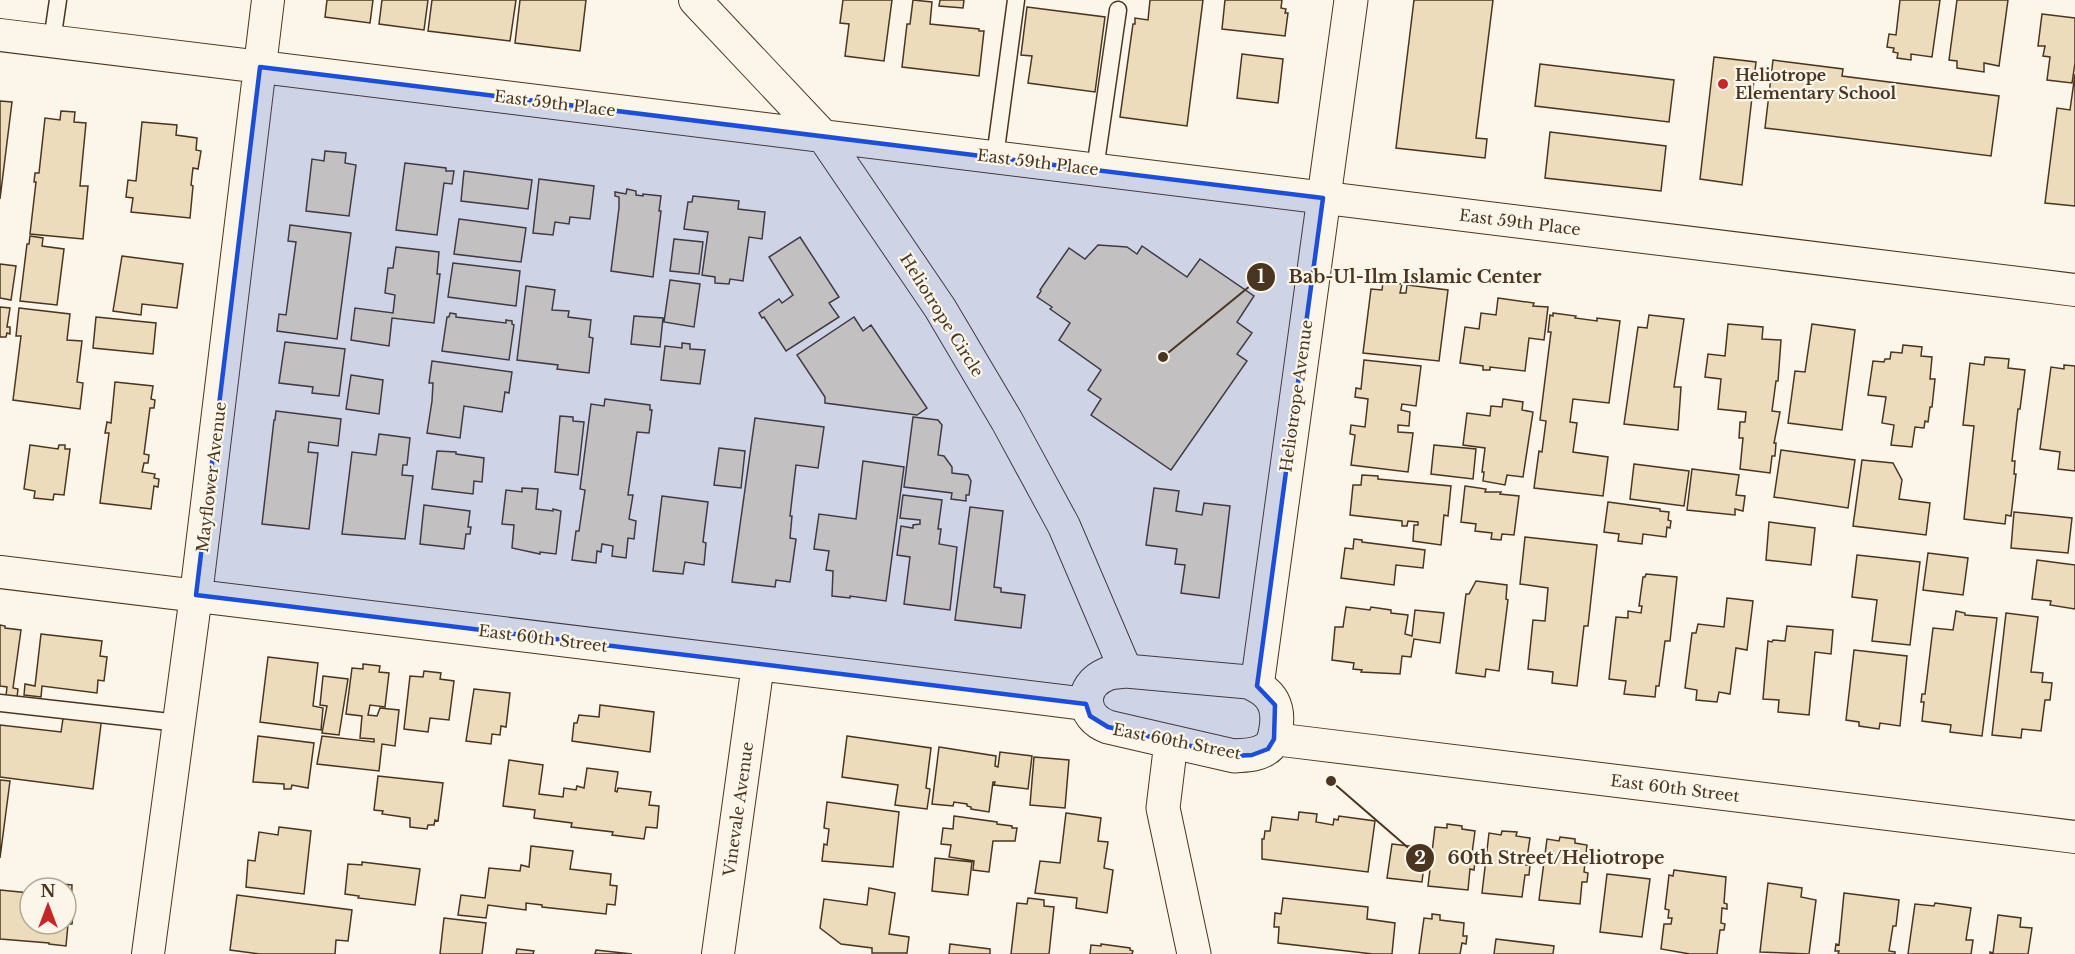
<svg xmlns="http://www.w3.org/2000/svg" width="2075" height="954" viewBox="0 0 2075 954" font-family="'Libre Baskerville',serif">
	<rect width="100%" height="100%" fill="#fbf6e9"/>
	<path fill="#ecdcbc" stroke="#4a3520" stroke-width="1.5" d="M327,0H373L370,23L325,17Z
		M382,0H428L424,30L379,24Z
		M432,0H516L510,41L428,31Z
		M520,0H586L580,51L515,43Z
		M843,0H892L884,61L845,56L849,24L840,23Z
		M913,0L932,2L930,24L979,29V31H984L979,76L902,67L907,24H910Z
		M940,0H964L963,8L939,6Z
		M1150,0H1203L1187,126L1120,117L1133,24H1135V18L1148,20Z
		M1225,0H1282L1281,8L1286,9L1285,13H1288L1285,36L1222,29Z
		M1414,0H1493L1476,138L1487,139L1485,158L1396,148Z
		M1900,0H1940L1932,57L1911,54V60L1897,58L1898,53L1893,52L1894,48L1887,47L1889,34L1896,35Z
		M1957,0H2008L1999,66L1984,63V72L1957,68V61L1949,60Z
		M1027,7L1105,17L1095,92L1028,83L1032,56L1021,55Z
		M2042,14L2075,18V63L2072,83L2047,80L2050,57L2043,56L2045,46H2038Z
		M1242,54L1283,59L1278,103L1237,98Z
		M1714,57L1756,62L1742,185L1700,179Z
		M1773,60L1843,69L1842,76L1999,96L1991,156L1765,128Z
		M1540,64L1674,80L1669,122L1535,106Z
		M2075,74V206L2045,203L2057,108L2070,110Z
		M0,101L12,102L0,199Z
		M61,111L75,112L74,122L86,123L80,186H88L83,239L30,234L36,182H34L35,173H39L45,118L60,120Z
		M142,122L177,125L176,135L197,138L196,150L201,151L198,169L193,168L191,185L193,186L190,218L131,212L133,198L126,197L128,180L136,181Z
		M1550,132L1666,146L1661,191L1545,178Z
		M325,151L346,153L345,163L356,165L349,216L306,211L312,159L324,161Z
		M405,163L446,168V171H454L452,184L444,183L437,235L396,230Z
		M464,171L532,180L528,209L461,201Z
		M539,179L594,186L590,219L570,217L569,224L555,222L553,235L533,233Z
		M627,189L636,191V195L643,196V194L661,196L659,211H661L653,277L611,271L619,208V197L615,196V192L626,194Z
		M693,196L739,201L738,209L765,212L762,239L749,237L743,281L730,279L729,284L715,283V277L702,275L708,232L684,229L688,202H692Z
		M459,219L526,228L521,262L454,254Z
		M290,225L351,233L337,339L277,331L279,314L286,315L296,242L288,241Z
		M30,236L43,238L42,246L64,249L57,305L20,301L27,244H29Z
		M800,237L839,297L829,303L839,317L786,351L764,317L762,318L759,313L779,299L782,303L793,295L769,257Z
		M674,239L703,242L699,274L670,271Z
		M1098,245L1127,247L1137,254L1142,246L1187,277L1200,259L1254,296L1237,322L1252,333L1237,354L1247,361L1171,470L1091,415L1101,399L1088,390L1101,370L1059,340L1070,323L1050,309L1052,307L1037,297L1041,291L1040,290L1069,248L1085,259Z
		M396,247L439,252L437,274H440L434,323L392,318L389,346L351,340L355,308L393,313L395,295L385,293L388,268H393Z
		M122,256L183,264L177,308L142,304L141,315L113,311Z
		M453,263L520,271L516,306L448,297Z
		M0,264L16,266L11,300L0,298Z
		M670,280L700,284L694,327L664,322Z
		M1383,282L1402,284L1400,293H1406L1407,285L1448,290L1439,361L1363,353L1371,289L1382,290Z
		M526,286L555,290L552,310L569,311L568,317L591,320L589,337L593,338L589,373L557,369L558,365L517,360Z
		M1498,298L1534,303L1533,306L1548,307L1544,340L1529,338L1525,371L1490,367V370H1483V366L1460,363L1465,327L1479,329L1481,313L1496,315Z
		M0,307L10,308L7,327H10V334L7,333L6,337H0Z
		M19,308L70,314L67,340L82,341L77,382L83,383L80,409L13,400L21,336H16Z
		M450,313L456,314V317L506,323V320L512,321V324L514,325L509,360L442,351L447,317H449Z
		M1553,313L1576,316L1575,318L1597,321V318L1620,321L1609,403L1573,399L1570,422L1577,423L1573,452L1608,457L1603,496L1534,488L1539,451L1542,452L1546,421L1540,420L1551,332H1548L1550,315L1553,316Z
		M1649,315L1684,319L1674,387H1681L1678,430L1624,424L1638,327L1647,328Z
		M634,316L663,318L660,347L631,344Z
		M96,317L156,323L153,354L93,348Z
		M854,317L863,331L871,325L927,408L917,415L825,403V397L797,355Z
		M1728,324L1763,327L1762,339L1781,340L1778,381H1776L1772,411L1780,412L1774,443H1776L1775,456H1772L1770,473L1740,469L1743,438H1739L1740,422H1745L1746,412L1718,409L1721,379L1705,377L1708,354L1725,356Z
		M1812,324L1855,330L1842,430L1788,423L1795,371L1805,372Z
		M285,342L345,349L339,396L312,393L313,387L279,383Z
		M682,343L690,344V349L705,350L700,384L661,380L665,346L682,348Z
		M1903,345L1922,347L1921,356L1932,357L1930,379H1935L1932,407H1930L1928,422L1925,421L1924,428L1915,427L1912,447L1891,445L1894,425L1882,423L1886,397L1868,395L1873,361L1884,362L1885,359H1890L1891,352L1902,353Z
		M1985,357L2009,359L2008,368L2025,370L2020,409H2018L2012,461H2015L2014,474H2016L2011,516L2006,515L2005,524L1964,519L1974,426L1963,425L1970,363L1984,365Z
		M1364,360L1421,366L1416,406L1402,404L1401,410L1410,412L1409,426L1398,425V432L1413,433L1408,472L1351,465L1355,435L1350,434L1351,425L1365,427L1368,399L1355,397L1356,388L1361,389Z
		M432,361L512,372L509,393L505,392L502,412L464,406L460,438L427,433L432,401L433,383H429Z
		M2064,365L2075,366V471L2058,469L2060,452L2040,449L2051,367L2064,369Z
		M351,375L383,380L379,414L346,409Z
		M115,382L153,386L151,399L155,400L154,408H150L144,454L149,455L148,463H144L142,472L155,474L154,478L159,479L158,487L154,486L151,509L100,503L109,433H105L107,422L111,423Z
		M605,399L650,405V410H652L649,433L637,432L628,495H633L629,519L636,521L634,539L628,538L626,558L612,556L613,546L602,544L601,552L597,551L596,563L572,560L576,531H579L585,490L580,489L591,404L604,406Z
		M1503,399L1523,402L1522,410L1533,412L1523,477L1507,475L1505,485L1483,481L1484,472H1482L1485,448L1463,445L1467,413L1490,416L1491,406L1502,407Z
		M276,411L341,419L338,446L309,442L308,452L318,453L309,529L262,524L274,420H275Z
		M560,416L573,417V421L584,422L578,475L555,472Z
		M913,417L938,420L942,425L938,455L944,456L952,467V473L968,475L971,481L969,495H966V501L951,499L952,493L904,487Z
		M755,418L824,427L818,468L796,465L790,516H792L790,538L796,539L790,582L776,580L775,587L732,582Z
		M379,434L410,438L407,465H403L402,475L413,476L405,539L342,534L352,452L376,455Z
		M30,445L58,449L59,445H65V449H70L64,495L54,494L53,500L34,498L35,491L24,489Z
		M1434,445L1476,449L1473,479L1431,474Z
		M719,448L745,451L741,488L714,485Z
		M1781,450L1855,460L1848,508L1774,497Z
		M437,451L456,452V454L484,458L482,482L474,481L473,494L432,489Z
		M1862,460L1893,463L1902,480L1899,499L1930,503L1926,535L1853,526Z
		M863,461L904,467L886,601L850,596V598L832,596L833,571L826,570L829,551L814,549L819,514L856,519Z
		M1634,464L1689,471L1684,506L1630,499Z
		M1692,469L1739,475L1736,495L1745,496L1743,511L1735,509V515L1687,510Z
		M1362,475L1378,476V479L1451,486L1448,516L1444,515L1441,545L1413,541L1414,525H1418V522L1408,521L1407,526H1402V521L1350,515L1353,485H1361Z
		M1465,486L1486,489L1485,492H1501L1500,494L1519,496L1514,535L1502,534L1501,540L1491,539L1492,533L1475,531L1476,524L1461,522Z
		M522,488L538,489L536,509L553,511V509L561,511L556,554L540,552V554L512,548L514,525L502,524L506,490L522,492Z
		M1154,488L1179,491L1176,511L1202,515L1204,503L1230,506L1219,598L1181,593L1185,565L1175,564L1177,549L1146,545Z
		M903,495L942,500L938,529H941L939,544L957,547L950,610L904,604L910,557L897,555L901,526L913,528V525L920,524V520L900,518Z
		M662,496L708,502L703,542L706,543L704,565L685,562L683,574L653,571Z
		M1608,502L1660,509V511L1669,512L1668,520L1671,521L1670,528L1667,527L1666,537L1643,534L1642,544L1618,541L1619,534L1604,532Z
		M424,505L470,511L468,527H471L470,534H466L464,549L420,544Z
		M970,507L1003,511L994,587L1001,588V592L1025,595L1021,628L955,620Z
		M2014,512L2072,518L2068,553L2011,548Z
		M1769,522L1815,528L1811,565L1766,560Z
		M1525,537L1597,545L1588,626H1584L1577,686L1552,683L1553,672L1528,669L1533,620L1545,621L1548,588L1520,584Z
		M1354,539L1362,540V542L1425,550L1423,568L1396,565L1394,585L1341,578L1345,548L1353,549Z
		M1928,553L1968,558L1963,595L1923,590Z
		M1857,555L1920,562L1910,645L1872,641L1877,600L1852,597Z
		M2037,560L2075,565V609L2050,605L2051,601L2032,599Z
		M1646,574L1677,577L1670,641H1665L1659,686H1656L1655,697L1624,694L1626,681L1609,679L1616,617L1628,618V611L1641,613L1642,606H1639L1643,577H1645Z
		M1476,581L1507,585L1506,599L1508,600L1499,671L1486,669L1485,677L1456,673L1466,594H1469Z
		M1727,598L1753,601L1747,650L1736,648L1730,694L1719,692L1717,702L1696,700L1697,690L1685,688L1692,633H1696L1698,624L1724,627Z
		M1346,607L1370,610L1371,607L1391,610V613L1408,615L1405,634L1412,636L1415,610L1444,613L1440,643L1414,639L1411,657L1402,656L1400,674L1361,672L1362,670L1353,669L1354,663L1332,660L1335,627H1343Z
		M1956,611L1965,613V615L1997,618L1982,736L1950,732L1951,725L1922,721L1924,702H1921L1922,694H1925L1933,628L1953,630Z
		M2006,613L2038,617L2031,672L2043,673L2042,682L2052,683L2050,700H2045L2041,731L2022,729L2021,738L1992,735Z
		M0,625L5,626V628L21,630L13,688L18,689L17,697L6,696L7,687L0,686Z
		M1787,626L1833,630L1831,654L1815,652L1809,715L1778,712L1779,700L1763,699L1768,641L1772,642L1773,640L1785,641Z
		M41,634L102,641L100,656L107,657L104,681L98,680L97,693L42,686L41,697L24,695L25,684L35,686Z
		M1854,650L1907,656L1900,726L1880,723L1879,729L1859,726V722L1846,720Z
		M268,657L318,663L313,706L323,708L321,730L260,722Z
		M363,664L380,666L379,672L389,673L385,707L370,705L368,715L377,716L380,708L399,710L395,746L382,744L379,771L317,764L322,736L374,742V739L360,738L362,716L346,714L352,668L363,669Z
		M424,671L441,673L440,679L454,681L449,720L430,718L428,732L404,729L410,676L423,677Z
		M323,676L348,679L339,735L322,733L327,706L320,705Z
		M474,689L510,693L506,727L501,726L500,735L492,734L491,744L466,741Z
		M600,705L654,712L650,752L572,741L574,723H577L579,715L599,717Z
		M64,712L102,716L93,789L0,777V725L61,732Z
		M258,736L314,743L308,788L292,785L291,789H284V784L253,782Z
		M847,736L931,748L926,788L930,789L927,809L895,805L898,785L842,777Z
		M939,747L996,756L995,766L998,767L1000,752L1032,756L1028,789L994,785L995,782H993L989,812L971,809V807L967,806V804L954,802L953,806L932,804Z
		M1034,757L1069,760L1065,808L1030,805Z
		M509,760L543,765L539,794L563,797L564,788L576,790L577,786L584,788L587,768L618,772L615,791L617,792L618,788L651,792L649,805L659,806L657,828L646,827L644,839L612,835L613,832L571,827L572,823L534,818L535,810L503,806Z
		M378,776L443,783L438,821L435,820L434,825H428L427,829L410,827V818L382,814L383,811L374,810Z
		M0,780L10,781L0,858Z
		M827,802L899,812L893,867L822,861L824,844L827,845L829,829L824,828Z
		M1299,812L1317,814L1316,822L1333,825L1334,819L1338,820L1339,816L1375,821L1368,872L1262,859V839H1264L1265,831H1270L1272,817L1298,820Z
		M1066,813L1101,818L1098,841L1108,842L1104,868L1113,870L1107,913L1076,908L1077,898L1035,893L1040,861L1060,863Z
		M954,816L997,822V824L1012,826V828H1017L1015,841H993L989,872L973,870L974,861L949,857L951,845L941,844L943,828L953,829Z
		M1447,824L1462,826V829L1475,831L1471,861H1475L1474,870L1470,869L1468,890L1428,886L1435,827L1447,828Z
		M279,827L311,831L304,894L246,887L248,860L255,861L259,832L278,835Z
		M1502,831L1517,832L1516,836L1530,838L1526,865H1530L1529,875H1525L1522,897L1482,893L1489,833L1501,835Z
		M1560,837L1575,839V843L1587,845L1584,872L1588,873L1587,882H1582L1580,904L1539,900L1547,839L1559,841Z
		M1392,844L1426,848L1422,882L1387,878Z
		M531,846L573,851L570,869L611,874L610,885L617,886L615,905L607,904L606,914L542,907V905L526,903V910L488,905L486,918L458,915L461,895L485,898L489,868L520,871L521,865L529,867Z
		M935,858L972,862L968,895L932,891Z
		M362,862L420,869L415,905L358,898L359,896L345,894L348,864L362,865Z
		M1674,870L1726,877L1724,903L1727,904V909L1722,908L1721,923L1725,924L1724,930H1720L1717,954H1690L1661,949L1664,924H1671L1672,918H1668L1669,910L1665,909L1669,875L1673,876Z
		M1607,874L1650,879L1642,937L1600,932Z
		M50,883L72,885L71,914H73L72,924H68L66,946L49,944V943L0,939V890L30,893V924H66V888H50Z
		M1768,883L1802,888L1801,897L1816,900L1809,954L1760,952Z
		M869,888L895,893L889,934L909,937L907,953H872V948L841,944L820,928L824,899L867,905Z
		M1844,893L1899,900L1896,926H1893L1889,951L1895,952V954H1838L1839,951H1835L1836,944L1839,945Z
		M237,895L352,910L348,941L336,940L335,954H260L230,950Z
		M1028,898L1044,900V906L1054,907L1049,954H1011L1017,903L1027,904Z
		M1283,898L1368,907L1367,919L1395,923L1392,954H1373L1278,943L1279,927H1274L1275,913L1281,914Z
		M1935,903L1971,908L1966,940H1973L1971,954H1908L1915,904L1934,906Z
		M1432,914L1440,915V920L1464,923L1463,936H1467L1466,944L1462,943L1460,954H1419L1424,918L1432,919Z
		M1998,915L2021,918L2020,927L2032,928L2028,954H1990V952L1993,953Z
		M444,918L486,923L482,954H440Z
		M1496,939L1554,946L1553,954H1494Z
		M950,944L990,949V954H949Z
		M1101,944L1130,948V950L1133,951L1132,954H1090L1091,945L1101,946Z
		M517,949L534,951L533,954H516Z
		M596,950L632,954H595Z"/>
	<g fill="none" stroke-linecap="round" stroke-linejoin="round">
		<g stroke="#4a3520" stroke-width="19">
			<path id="lane" d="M52,41L58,0
				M995,157L1016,0
				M1095,169L1118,10
				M0,703L179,723"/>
		</g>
		<g stroke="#4a3520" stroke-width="34">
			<path id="street" d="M695,0L823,136L940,308L1007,421L1064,526L1126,671
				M0,35L2075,290
				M0,572L1086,704
				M1274,739L2075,837
				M148,954L196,595L268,0
				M718,954L758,664"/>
		</g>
		<g stroke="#4a3520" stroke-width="35">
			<path id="secondary" d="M1126,671L1248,682C1273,692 1281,707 1275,734C1274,740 1271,746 1266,749C1256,756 1245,755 1234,756L1108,727C1081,717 1078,686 1107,674C1112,672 1120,672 1126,671Z
				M1257,686L1351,0
				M1171,742L1163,808L1194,954"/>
		</g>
		<use href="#lane" stroke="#fbf6e9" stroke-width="16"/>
		<use href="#street" stroke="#fbf6e9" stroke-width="32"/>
		<use href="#secondary" stroke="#fbf6e9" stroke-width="33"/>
	</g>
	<path fill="#1d4ed8" fill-opacity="0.2" stroke="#1d4ed8" stroke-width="4.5" stroke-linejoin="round" d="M260,67L1323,198L1257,686L1275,705L1274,739L1268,749L1252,755L1234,756L1108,727L1090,716L1086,704L196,595Z"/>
	<circle fill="#c62828" stroke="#fbf6e9" stroke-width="2" cx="1723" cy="84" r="6"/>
	<g text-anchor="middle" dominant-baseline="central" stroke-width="4.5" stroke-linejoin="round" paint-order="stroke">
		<g font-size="16" font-weight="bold" fill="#4a3520" stroke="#fbf6e9" text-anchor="start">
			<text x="1735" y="75">Heliotrope<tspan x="1735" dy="18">Elementary School</tspan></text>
		</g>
		<g font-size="16" fill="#4a3520" stroke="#fbf6e9">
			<text transform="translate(555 103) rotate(7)">East 59th Place</text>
			<text transform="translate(1038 162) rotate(7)">East 59th Place</text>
			<text transform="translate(1520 222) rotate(7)">East 59th Place</text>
			<text transform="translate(942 315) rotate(58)">Heliotrope Circle</text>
			<text transform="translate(1296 396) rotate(-82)">Heliotrope Avenue</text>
			<text transform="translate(211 477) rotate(-83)">Mayflower Avenue</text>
			<text transform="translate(543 638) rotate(7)">East 60th Street</text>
			<text transform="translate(1177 741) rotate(11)">East 60th Street</text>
			<text transform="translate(1675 788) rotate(7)">East 60th Street</text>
			<text transform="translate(738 809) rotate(-82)">Vinevale Avenue</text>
		</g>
	</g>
	<path fill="none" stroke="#4a3520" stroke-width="2" d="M1163 357L1261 277M1331 781L1420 858"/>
	<g fill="#4a3520" stroke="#fbf6e9" stroke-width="2">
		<circle cx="1163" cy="357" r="6"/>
		<circle cx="1331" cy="781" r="6"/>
		<circle cx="1261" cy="277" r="15"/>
		<circle cx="1420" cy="858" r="15"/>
	</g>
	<g font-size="18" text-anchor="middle" font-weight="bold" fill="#fff">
		<text x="1261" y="283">1</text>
		<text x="1420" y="864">2</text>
	</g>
	<g font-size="18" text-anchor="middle" font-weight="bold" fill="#4a3520" stroke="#fbf6e9" stroke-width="4.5" stroke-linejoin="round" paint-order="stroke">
		<text x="1415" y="283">Bab-Ul-Ilm Islamic Center</text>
		<text x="1556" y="864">60th Street/Heliotrope</text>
	</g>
	<g transform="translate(48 906)"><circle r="28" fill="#fbf6e9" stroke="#b4a999" stroke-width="1.5"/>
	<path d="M0-4.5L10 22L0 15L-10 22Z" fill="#c62828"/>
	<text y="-9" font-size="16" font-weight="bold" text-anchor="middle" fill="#4a3520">N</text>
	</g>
</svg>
